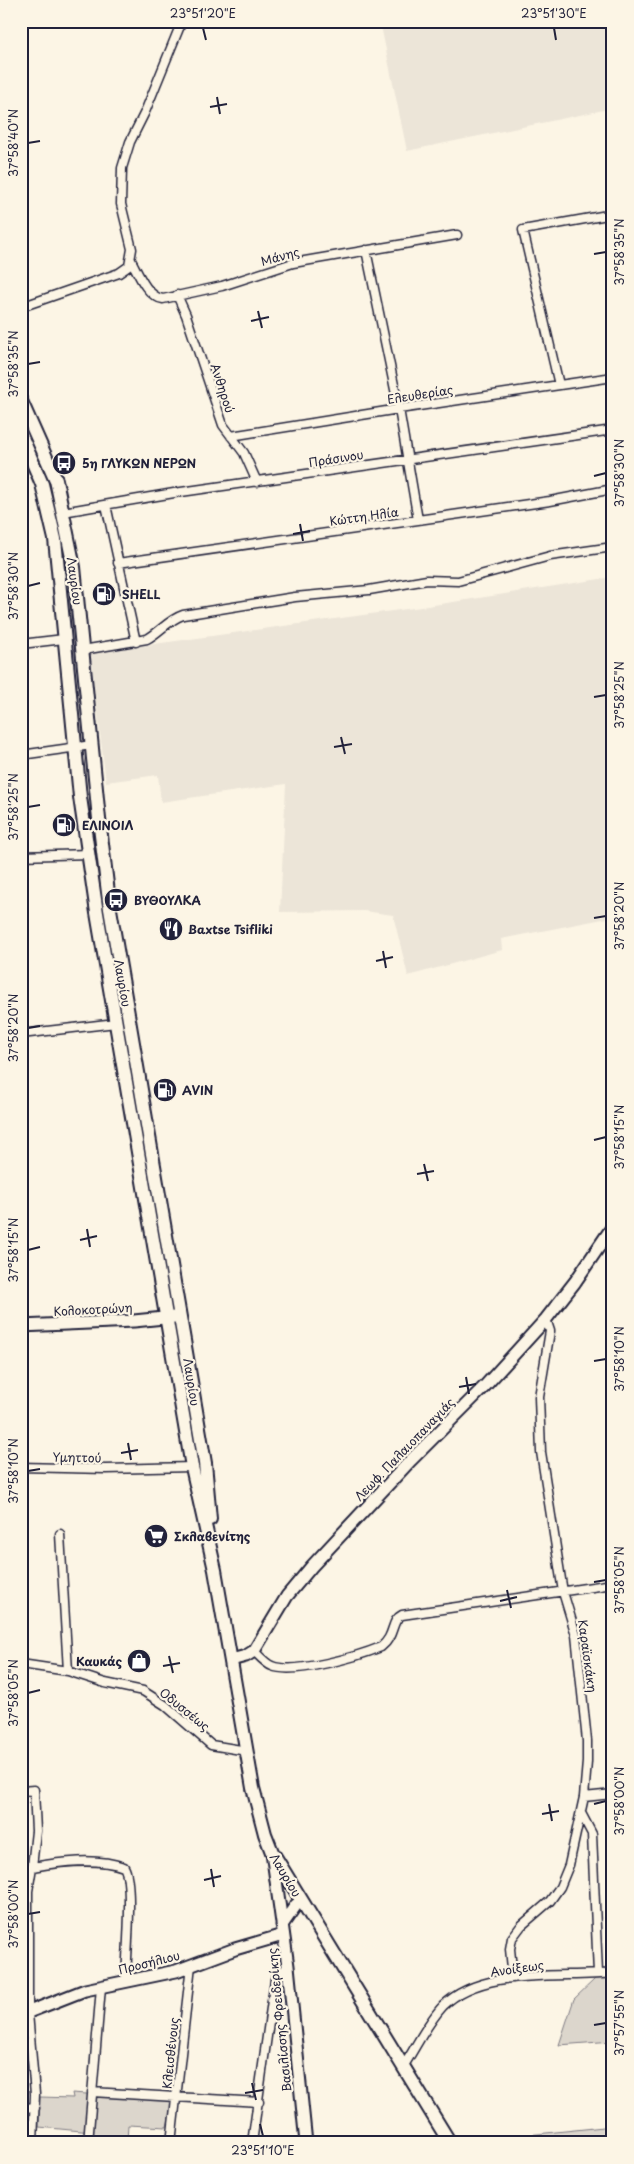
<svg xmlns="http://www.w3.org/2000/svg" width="634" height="2164" viewBox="0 0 634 2164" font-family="'Playpen Sans',sans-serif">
	<rect width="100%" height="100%" fill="#fcf5e5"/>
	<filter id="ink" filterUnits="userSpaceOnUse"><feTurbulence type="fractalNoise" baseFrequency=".02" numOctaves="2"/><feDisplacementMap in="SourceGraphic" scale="10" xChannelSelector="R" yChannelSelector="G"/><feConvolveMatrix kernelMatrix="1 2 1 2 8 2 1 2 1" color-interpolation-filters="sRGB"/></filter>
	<g filter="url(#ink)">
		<path fill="#ece5d8" d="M380,21H613V108L407,151Z
			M613,577V917L501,939L502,950L408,976L393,915L364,911L280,912L286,784L161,802L158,775L106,782L90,653L421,607Z"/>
		<path fill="#dcd6cc" stroke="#7f7c84" d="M177,1342H178L200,1459H197Z
			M613,1977V2041L559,2045L574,1999L595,1979Z
			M24,2020L27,2054L21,2055V2021Z
			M72,2093L172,2100L167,2127L128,2125L127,2141L92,2139V2132L39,2127L40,2097L73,2098Z
			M613,2126V2143H460V2142Z"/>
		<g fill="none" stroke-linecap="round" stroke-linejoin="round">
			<g stroke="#22223b" stroke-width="11">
				<path id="street" d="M366,250L399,409L418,520
					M131,260C138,273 147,297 163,299L222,286L293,263L457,235
					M177,295L186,315L223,425L244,453L257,482
					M21,307L119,273L129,266L132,249L121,204L122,168L130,142L145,112L182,21
					M559,385L523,230L613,214
					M231,436L399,409L613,377
					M106,505L136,642
					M63,512L174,493L613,430
					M118,563L550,501L613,489
					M21,644L64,639
					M83,650L147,639C160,632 168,620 183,615L295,597L369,590L427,580L458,581L550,556L613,547
					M21,755L92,745
					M21,856L89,854
					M21,1034L116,1023
					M21,1467L106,1469L192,1467
					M60,1534L68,1671
					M254,1651C259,1656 266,1664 272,1666C294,1675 359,1656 381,1647C396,1635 390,1621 402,1615L613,1584
					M21,1664L68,1671L105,1683L143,1691L165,1705L211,1745L247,1751
					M21,1791L34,1790L36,1831L32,1867C60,1862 97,1857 124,1867C134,1882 126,1960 126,1982
					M584,1797L613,1794
					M581,1813L592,1834L598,1974
					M21,1869L32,1867L28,1891V2013L35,2094L33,2143
					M513,1978L510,1949L512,1938L521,1926L550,1901L560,1887L569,1865L584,1797L587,1762V1741L576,1635L563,1592L541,1452L539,1397L550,1331L546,1319
					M403,2067C416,2047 427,2023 443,2006C483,1966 562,1979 613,1973
					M92,2092L259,2102
					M21,2107L35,2108
					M88,2143L101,1987
					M171,2143L191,1965
					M252,2143L275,1979L288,1966"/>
			</g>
			<g stroke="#22223b" stroke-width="15">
				<path id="secondary" d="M21,1326L134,1321L174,1317
					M231,1660L246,1656L254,1651L287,1596L312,1566L411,1460L485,1386L546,1319L575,1282L613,1226
					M272,1852L288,1966L306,2143
					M282,1925L296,1905L302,1902
					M21,2015L85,1990L176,1971L235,1949L283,1935"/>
			</g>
			<g stroke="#22223b" stroke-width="16">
				<path id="primary" d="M21,401L56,480L74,567L99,819L110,909L205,1463L210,1519
					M21,435L42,484L55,539L80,797L97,913L192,1467L215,1570L253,1788L265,1834L272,1852L450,2143"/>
			</g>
			<use href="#street" stroke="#fcf5e5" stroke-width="8"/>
			<use href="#secondary" stroke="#fcf5e5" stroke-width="11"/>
			<use href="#primary" stroke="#fcf5e5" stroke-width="12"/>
		</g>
	</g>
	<path fill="none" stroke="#22223b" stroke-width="2" d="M203,28L206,40M554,28L556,40M217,97L220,114M210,107L227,104M28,143L40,141M594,254L606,252M258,311L262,328M251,321L269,317M28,364L40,362M594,476L606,473M300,524L303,541M293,534L310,531M28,586L40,583M594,697L606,695M341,737L345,754M334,747L352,744M28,807L40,805M594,918L606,916M383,951L386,968M376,961L393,957M28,1028L40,1026M594,1140L606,1137M424,1164L428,1181M417,1174L434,1171M87,1229L90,1247M80,1240L97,1236M28,1250L40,1247M594,1361L606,1359M466,1377L469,1394M459,1387L476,1384M128,1443L131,1460M121,1453L138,1450M28,1471L40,1469M594,1582L606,1580M507,1590L511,1608M500,1601L517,1597M169,1656L173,1673M163,1666L180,1663M28,1693L40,1690M549,1804L552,1821M594,1804L606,1801M542,1814L559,1811M211,1869L214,1887M204,1880L221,1876M28,1914L40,1912M594,2025L606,2023M252,2083L256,2100M245,2093L263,2090M260,2124L263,2136"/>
	<defs>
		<g id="bus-disc" transform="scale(1.25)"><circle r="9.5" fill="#22223b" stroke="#fcf5e5"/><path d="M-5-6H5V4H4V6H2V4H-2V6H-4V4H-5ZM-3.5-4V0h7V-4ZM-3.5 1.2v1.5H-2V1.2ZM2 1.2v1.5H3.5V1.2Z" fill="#fff"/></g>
		<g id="fuel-disc" transform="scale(1.25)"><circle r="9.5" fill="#22223b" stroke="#fcf5e5"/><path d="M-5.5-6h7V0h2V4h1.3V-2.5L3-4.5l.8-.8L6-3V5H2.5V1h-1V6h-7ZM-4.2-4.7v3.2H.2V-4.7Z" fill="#fff"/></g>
		<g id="restaurant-disc" transform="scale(1.25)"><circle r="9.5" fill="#22223b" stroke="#fcf5e5"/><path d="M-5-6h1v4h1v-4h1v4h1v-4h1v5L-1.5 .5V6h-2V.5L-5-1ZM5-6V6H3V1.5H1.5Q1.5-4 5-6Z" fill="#fff"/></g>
		<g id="supermarket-disc" transform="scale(1.25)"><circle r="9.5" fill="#22223b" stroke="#fcf5e5"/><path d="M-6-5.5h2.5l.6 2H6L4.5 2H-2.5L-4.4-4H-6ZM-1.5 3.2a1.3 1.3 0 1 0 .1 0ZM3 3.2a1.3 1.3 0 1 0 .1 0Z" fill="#fff"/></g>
		<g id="shop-disc" transform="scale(1.25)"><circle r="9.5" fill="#22223b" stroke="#fcf5e5"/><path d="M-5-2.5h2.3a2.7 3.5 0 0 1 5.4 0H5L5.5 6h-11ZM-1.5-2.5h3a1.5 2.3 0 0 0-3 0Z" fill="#fff"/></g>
	</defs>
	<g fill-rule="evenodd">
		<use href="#bus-disc" x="64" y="463"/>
		<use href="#fuel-disc" x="104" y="594"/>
		<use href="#fuel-disc" x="64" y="825"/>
		<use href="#bus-disc" x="116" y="900"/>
		<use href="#restaurant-disc" x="171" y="929"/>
		<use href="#fuel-disc" x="165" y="1090"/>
		<use href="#supermarket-disc" x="156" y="1536"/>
		<use href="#shop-disc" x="139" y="1661"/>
	</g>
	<g text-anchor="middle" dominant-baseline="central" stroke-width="4.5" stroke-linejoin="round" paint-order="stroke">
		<g font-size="12" fill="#22223b" stroke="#fcf5e5">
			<text transform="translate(280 256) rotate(-15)">Μάνης</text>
			<text transform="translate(223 388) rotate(72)">Ανθηρού</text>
			<text transform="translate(420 394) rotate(-9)">Ελευθερίας</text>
			<text transform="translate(336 458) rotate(-9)">Πράσινου</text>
			<text transform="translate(364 516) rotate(-8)">Κώττη Ηλία</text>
			<text transform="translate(75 581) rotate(82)">Λαυρίου</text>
			<text transform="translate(123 983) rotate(80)">Λαυρίου</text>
			<text transform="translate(93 1309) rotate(-3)">Κολοκοτρώνη</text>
			<text transform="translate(192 1382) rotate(81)">Λαυρίου</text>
			<text transform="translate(404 1449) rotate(-46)">Λεωφ. Παλαιοπαναγιάς</text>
			<text transform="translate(77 1457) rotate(1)">Υμηττού</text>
			<text transform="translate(588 1656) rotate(82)">Καραϊσκάκη</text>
			<text transform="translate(185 1709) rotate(39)">Οδυσσέως</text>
			<text transform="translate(286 1875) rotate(59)">Λαυρίου</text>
			<text transform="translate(149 1962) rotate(-14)">Προσήλιου</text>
			<text transform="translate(517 1968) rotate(-8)">Ανοίξεως</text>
			<text transform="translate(279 2020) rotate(-96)">Βασιλίσσης Φρειδερίκης</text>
			<text transform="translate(170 2053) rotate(-84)">Κλεισθένους</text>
		</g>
		<g font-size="12" font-weight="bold" fill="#22223b" stroke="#fcf5e5" text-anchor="start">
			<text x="82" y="463">5η ΓΛΥΚΏΝ ΝΕΡΏΝ</text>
			<text x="122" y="594">SHELL</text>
			<text x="82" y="825">ΕΛΙΝΟΙΛ</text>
			<text x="134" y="900">ΒΥΘΟΥΛΚΑ</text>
			<text x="188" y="929">Baxtse Tsifliki</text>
			<text x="182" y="1090">AVIN</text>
			<text x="174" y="1536">Σκλαβενίτης</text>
			<text x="122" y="1661" text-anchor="end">Καυκάς</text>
		</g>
	</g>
	<rect width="634" height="2164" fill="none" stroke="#fcf5e5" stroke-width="55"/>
	<rect x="28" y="28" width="578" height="2108" fill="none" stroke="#22223b" stroke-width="2"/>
	<g font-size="12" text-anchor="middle" fill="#22223b">
		<text x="203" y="18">23°51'20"E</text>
		<text x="554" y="18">23°51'30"E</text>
		<text transform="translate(14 143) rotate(-90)" y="4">37°58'40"N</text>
		<text transform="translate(620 252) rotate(-90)" y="4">37°58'35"N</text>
		<text transform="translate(14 364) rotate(-90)" y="4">37°58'35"N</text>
		<text transform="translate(620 473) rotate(-90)" y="4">37°58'30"N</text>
		<text transform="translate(14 586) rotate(-90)" y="4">37°58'30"N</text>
		<text transform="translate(620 695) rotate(-90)" y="4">37°58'25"N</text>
		<text transform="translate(14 807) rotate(-90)" y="4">37°58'25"N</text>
		<text transform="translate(620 916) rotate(-90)" y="4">37°58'20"N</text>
		<text transform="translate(14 1028) rotate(-90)" y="4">37°58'20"N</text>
		<text transform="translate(620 1137) rotate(-90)" y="4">37°58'15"N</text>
		<text transform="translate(14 1250) rotate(-90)" y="4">37°58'15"N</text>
		<text transform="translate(620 1359) rotate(-90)" y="4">37°58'10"N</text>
		<text transform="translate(14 1471) rotate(-90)" y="4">37°58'10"N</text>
		<text transform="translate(620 1580) rotate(-90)" y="4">37°58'05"N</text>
		<text transform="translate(14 1693) rotate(-90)" y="4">37°58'05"N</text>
		<text transform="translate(620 1801) rotate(-90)" y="4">37°58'00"N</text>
		<text transform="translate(14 1914) rotate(-90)" y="4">37°58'00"N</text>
		<text transform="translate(620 2023) rotate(-90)" y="4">37°57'55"N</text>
		<text x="263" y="2155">23°51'10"E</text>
	</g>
</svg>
